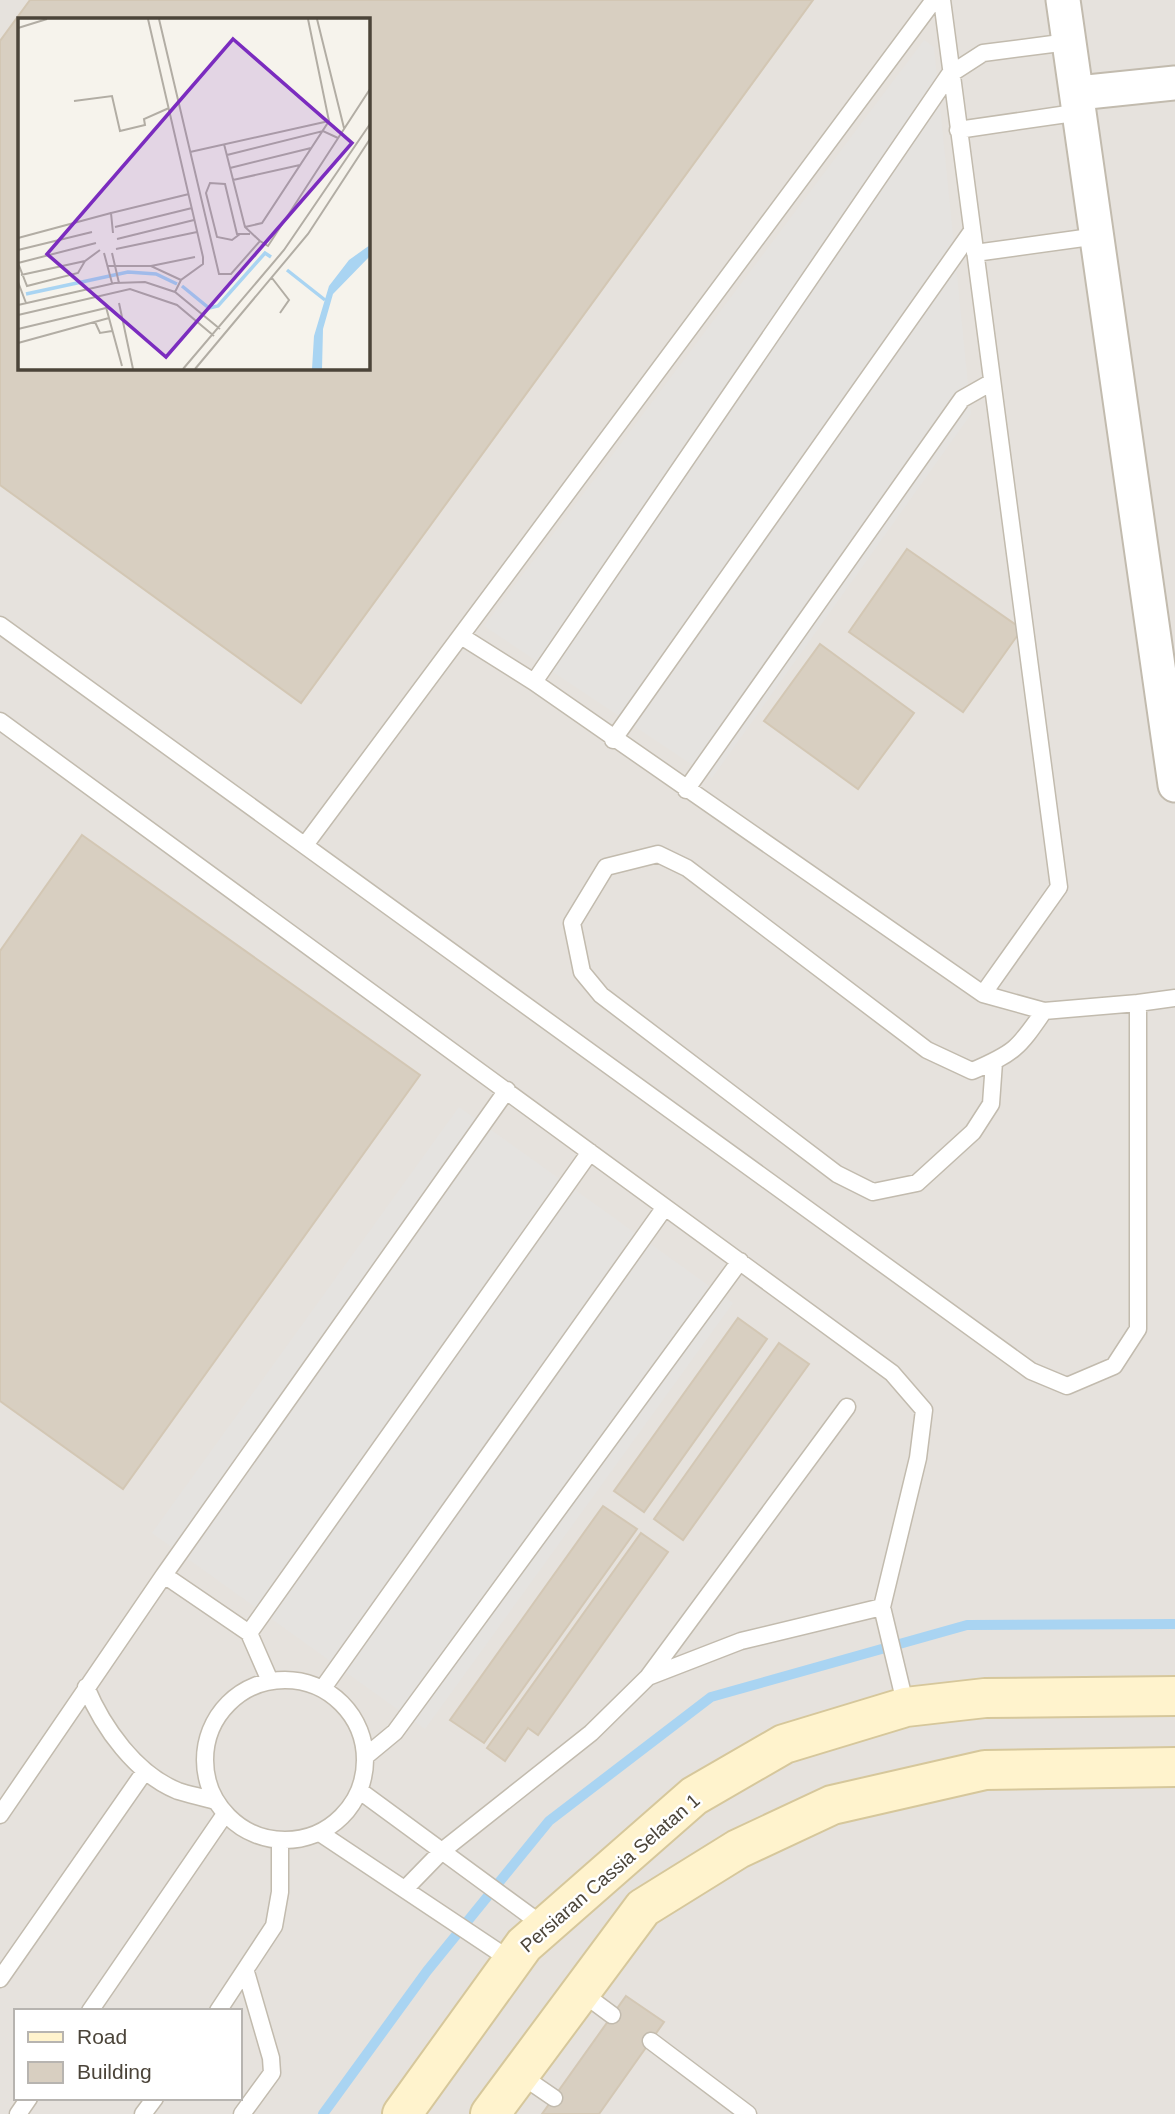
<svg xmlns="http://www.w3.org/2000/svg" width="1175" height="2114" viewBox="0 0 1175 2114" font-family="Arial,sans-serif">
	<rect width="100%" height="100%" fill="#f6f3ec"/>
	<path fill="#e6e2dd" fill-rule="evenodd" d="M0,0H1175V2114H0ZM19,19H368V368H19ZM16,2011H240V2098H16Z"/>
	<path fill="#e5e3e0" d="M924,40L934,47L971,414L712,778L484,626Z
		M459,1107L733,1303L425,1729L152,1533Z"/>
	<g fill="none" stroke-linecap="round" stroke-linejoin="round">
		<path stroke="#a9d4f2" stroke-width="10" d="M323,2114L427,1971L549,1821L711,1697L967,1625L1175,1624"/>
	</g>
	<path fill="#d8cfc1" stroke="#d3c7b4" stroke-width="2" fill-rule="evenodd" d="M30,0H813L301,703L0,485V41ZM19,19H368V368H19Z
		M907,549L1022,629L963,712L849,632Z
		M820,644L914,713L858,789L764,721Z
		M82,835L420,1075L123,1489L0,1401V951Z
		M738,1318L767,1339L644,1512L614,1491Z
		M779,1343L809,1364L683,1540L654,1519Z
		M603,1506L637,1529L484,1743L450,1720Z
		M641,1533L668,1552L538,1735L528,1728L505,1761L487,1748Z
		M626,1996L664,2022L599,2114H542Z"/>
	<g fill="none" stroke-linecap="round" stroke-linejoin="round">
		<g stroke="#c2bbae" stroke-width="19">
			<path id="lane" d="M942,0L1059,887L983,994
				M958,130L1081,112
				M975,253L1098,236
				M0,625L1031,1371L1067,1386L1114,1366L1138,1329V1003L1175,998
				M461,636L534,682L983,994L1044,1011L1138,1003
				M534,682L949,75L983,53L1068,42
				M0,721L892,1373L924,1410L918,1458L882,1607L906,1707
				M613,740L972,231
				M686,790L962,399L992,382
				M305,845L934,0
				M994,1062L991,1104L973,1132L917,1183L873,1192L837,1174L601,995L582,972L572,923L606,867L658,854L687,868L927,1050L972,1071C1014,1053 1018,1049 1044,1011
				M249,1633L590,1152
				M648,1677L847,1407
				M205 1760a80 80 0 1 1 160 0a80 80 0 1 1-160 0Z
				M270,1681L249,1633L164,1575L507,1090
				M86,1687C103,1728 136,1774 178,1791C190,1795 203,1797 215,1801
				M323,1688L665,1207
				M366,1756L395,1732L740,1261
				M360,1791L544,1926
				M0,1815L164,1575
				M320,1833L512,1961
				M405,1889L442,1851L591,1733L648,1677L741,1641L882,1607
				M0,1979L145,1771
				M581,1992L612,2015
				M90,2011L225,1814
				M218,2011L274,1926L280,1892V1840
				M651,2041L748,2114
				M519,2074L554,2098
				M18,2114L29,2098
				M143,2114L155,2098
				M242,2114L272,2073L271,2058L246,1972"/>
		</g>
		<g stroke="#c2bbae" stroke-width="37">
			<path id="street" d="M1063,0L1175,785
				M1078,93L1175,83"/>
		</g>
		<g stroke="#d6c79b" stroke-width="42">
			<path id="secondary" d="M402,2114L524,1945L694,1796L784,1744L906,1707L985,1698L1175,1696
				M490,2114L643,1908L738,1849L832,1805L985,1770L1175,1767"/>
		</g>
		<use href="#lane" stroke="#fff" stroke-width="16"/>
		<use href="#street" stroke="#fff" stroke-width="33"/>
		<use href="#secondary" stroke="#fff3cd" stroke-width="38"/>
	</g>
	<g text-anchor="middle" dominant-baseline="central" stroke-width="5" stroke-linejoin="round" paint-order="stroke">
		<g font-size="19" fill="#4b4439" stroke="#fff">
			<text transform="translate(610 1873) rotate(-41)">Persiaran Cassia Selatan 1</text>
		</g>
	</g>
	<g transform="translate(18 18)">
		<rect width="352" height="352" fill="#f6f3ec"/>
		<path d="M352,227V238L315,276L305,311L304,351H294L296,318L311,268L331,242Z" fill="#a9d4f2"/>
		<path fill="none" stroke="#a9d4f2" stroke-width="3.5" d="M269,252L307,282M164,268L191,290L200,288L247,235L253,239M8,276L110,254L138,256L159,266"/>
		<path fill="none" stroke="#b2ada4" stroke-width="2" d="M130,1L185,239V246L163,262L157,274M141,1L201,256H213L242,223L250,228L352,71M299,1L326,110M0,10L29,1M56,83L94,78L102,113L127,107L126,101L151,90M206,126L227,209L242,223M172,134L311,103M209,137L305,113L320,120M212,150L293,130M215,162L282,147M97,209L174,190M227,209L244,205L311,103L290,1M95,215L93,195L171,176M222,216L214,222L199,219L188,175L192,165L207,166L219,216H232M0,220L93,195M99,221L176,202M98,231L179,214M0,232L74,214M86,235L94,265M94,235L101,265M0,245L9,268L60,255L67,243M0,245L78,225M90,248H133L163,262M133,248L177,239M3,257L67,243L82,232M254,260L271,282L262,295M0,264L8,285M101,285L115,351M0,287L97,265L127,264L157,274L202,311M88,289L104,348M0,297L112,271L159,287L196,318M77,304L82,315L94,313M0,311L88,290M0,325L91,300M165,351L266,232L352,106M177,351L290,216L352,121"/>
		<path fill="#7b2cbf" fill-opacity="0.15" stroke="#7b2cbf" stroke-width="3.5" d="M215,21L334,125L148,339L29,236Z"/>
		<rect width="352" height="352" fill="none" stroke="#4b4439" stroke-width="3.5"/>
	</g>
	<rect x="14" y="2009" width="228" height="91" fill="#ffffff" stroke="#b7b4b0" stroke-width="2"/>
	<rect x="28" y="2032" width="35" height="10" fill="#fff3cd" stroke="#b7b4b0" stroke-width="2"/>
	<text x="77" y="2044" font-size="21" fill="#4b4439">Road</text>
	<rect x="28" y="2062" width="35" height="21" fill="#d8cfc1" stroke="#b7b4b0" stroke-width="2"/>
	<text x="77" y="2079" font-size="21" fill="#4b4439">Building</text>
</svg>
